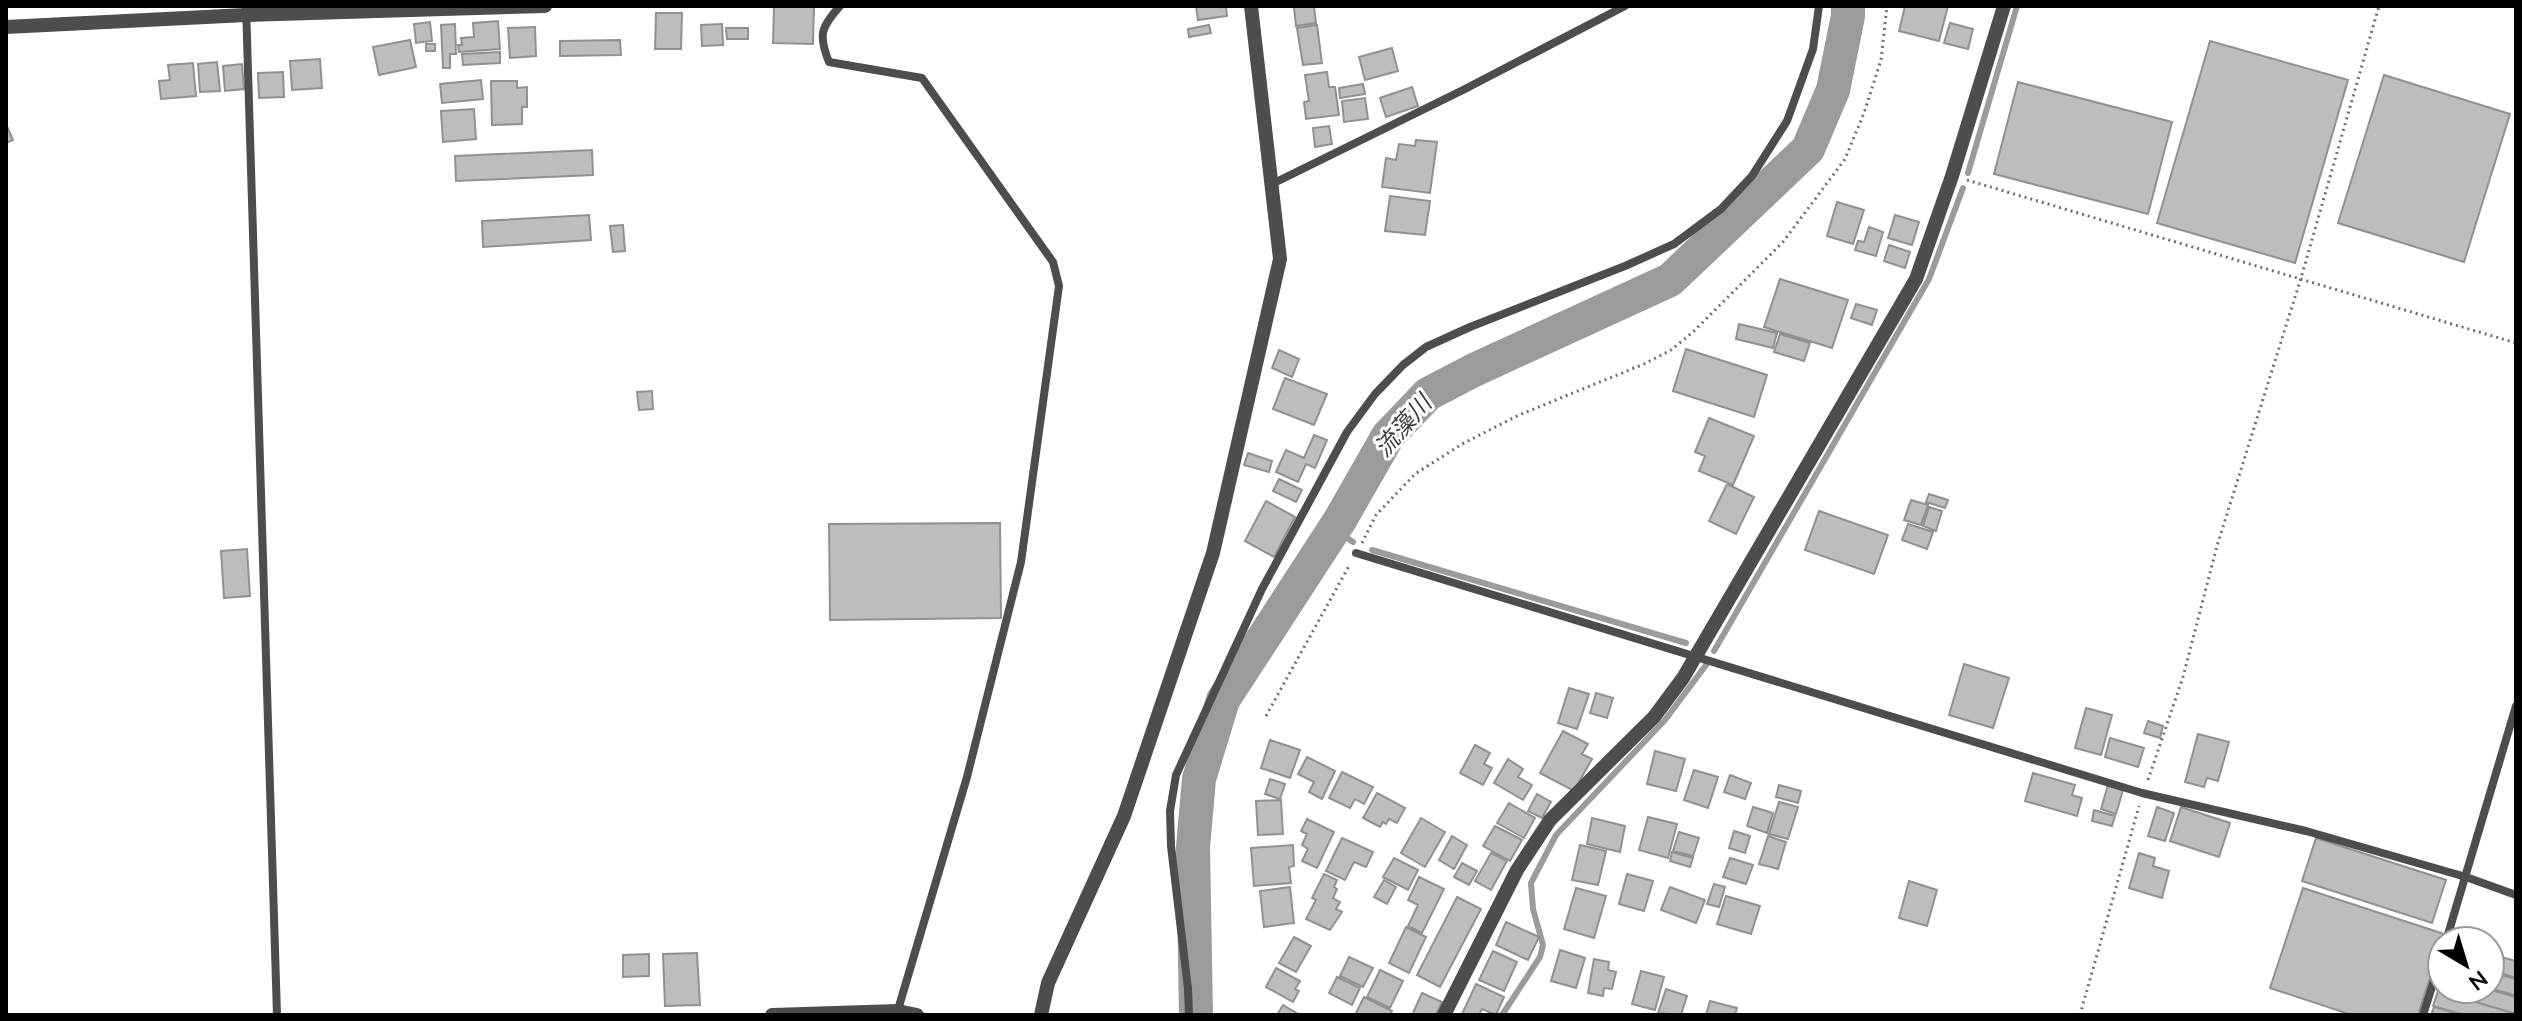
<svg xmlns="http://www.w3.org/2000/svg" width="2522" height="1021" viewBox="0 0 2522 1021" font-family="'Nunito Sans','Noto Sans JP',sans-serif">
	<rect width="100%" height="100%" fill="#fff"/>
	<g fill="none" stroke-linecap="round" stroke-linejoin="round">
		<path stroke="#9b9b9b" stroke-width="6" d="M1968,173L2017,6
			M1340,520L1344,536L1353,542
			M1372,550L1686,643
			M1714,651L1929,279L1963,188
			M1502,1015L1540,957L1543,945L1533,909L1531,883L1556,835L1665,720L1706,665"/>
		<path stroke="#9b9b9b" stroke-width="34" d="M1196,1015L1193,847L1199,779L1223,700L1340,520L1388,436L1428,394L1474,370L1670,280L1808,149L1833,90L1848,16V6"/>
	</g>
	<path fill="#bdbdbd" stroke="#919191" stroke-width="2" d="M774,6H814L813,44L773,43Z
		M1196,6H1226L1227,16L1198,20Z
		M1314,6L1316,23L1296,26L1294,7Z
		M1905,6H1948L1939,41L1899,31Z
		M656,13H682L681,49H655Z
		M498,21L500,49L459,52L458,45H462L461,38L474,37L473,23Z
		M430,22L432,41L416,43L414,24Z
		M1950,23L1973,29L1968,49L1944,43Z
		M455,24L456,54H450V68H443L441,25Z
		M722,24L723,45L702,46L701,25Z
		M1209,25L1211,33L1189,37L1188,29Z
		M1317,25L1322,63L1303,65L1297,28Z
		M535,27L536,56L510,58L508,28Z
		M726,28H748V39H727Z
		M410,40L416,67L379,75L373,47Z
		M620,40L621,55L560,56V41Z
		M2210,41L2348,80L2295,263L2157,223Z
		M426,44H435V51H426Z
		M1392,48L1398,71L1365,80L1359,57Z
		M500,52V63L463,65L462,54Z
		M320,59L322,88L292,90L290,61Z
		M217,62L220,91L200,92L198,64Z
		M193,63L196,96L161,99L159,81L170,80L168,65Z
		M242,64L244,89L225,91L223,66Z
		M283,72L284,97L259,98L258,73Z
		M1327,72L1329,87H1335L1339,115L1306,119L1304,102L1309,101L1305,75Z
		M2384,75L2510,114L2464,262L2338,223Z
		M481,80L483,99L442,103L440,84Z
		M491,81H517V88L527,87V107H522V124L492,125Z
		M2018,82L2172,122L2148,214L1994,174Z
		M1363,84L1365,94L1340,98L1339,88Z
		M1412,87L1418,106L1386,117L1380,98Z
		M1365,98L1368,119L1344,122L1342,101Z
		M474,109L476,139L443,142L441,111Z
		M6,124L13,140L6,143Z
		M1329,126L1332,144L1315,147L1313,128Z
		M1416,140L1437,142L1430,193L1382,187L1386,158L1396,160L1399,144L1415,146Z
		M592,150L593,175L456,181L455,156Z
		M1390,196L1430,201L1425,235L1385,231Z
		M1837,202L1864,210L1853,244L1827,236Z
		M589,215L591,240L483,247L482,221Z
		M1895,215L1919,222L1912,245L1888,238Z
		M623,225L625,251L613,252L610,226Z
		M1869,227L1883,232L1876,256L1855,250L1858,241L1864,242Z
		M1889,245L1910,252L1905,268L1884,261Z
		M1780,279L1848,300L1832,348L1764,327Z
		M1856,304L1877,310L1872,325L1851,318Z
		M1739,324L1777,333L1773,348L1736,339Z
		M1780,334L1810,343L1804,361L1774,352Z
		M1686,349L1767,375L1754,417L1673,391Z
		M1279,350L1299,359L1292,377L1272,368Z
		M1285,378L1327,394L1314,425L1273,409Z
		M652,391L653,409L639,410L637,392Z
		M1709,418L1754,436L1733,485L1699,471L1705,456L1695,452Z
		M1314,435L1327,440L1315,468L1306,464L1298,482L1276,472L1286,450L1304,458Z
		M1248,453L1272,461L1269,472L1244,465Z
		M1279,479L1302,490L1296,502L1273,491Z
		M1727,484L1754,497L1736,534L1709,521Z
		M1929,494L1948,500L1945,508L1926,502Z
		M1911,500L1928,505L1921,525L1904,520Z
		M1266,501L1295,517L1274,557L1245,541Z
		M1929,507L1942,511L1936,531L1923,526Z
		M1819,511L1888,535L1874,574L1805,550Z
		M1000,523L1001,618L830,620L829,524Z
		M1908,524L1933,532L1927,549L1902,540Z
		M247,549L250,596L224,598L221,551Z
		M1964,664L2009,678L1993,728L1949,715Z
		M1569,688L1589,694L1577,729L1558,723Z
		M1596,693L1613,698L1607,718L1590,713Z
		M2086,708L2112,715L2101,755L2075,748Z
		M2148,721L2163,726L2160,738L2144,733Z
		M1563,731L1588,744L1582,754L1592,759L1574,791L1540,773Z
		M2198,734L2229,742L2218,781L2207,778L2204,787L2185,782Z
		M2110,738L2144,748L2138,767L2105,757Z
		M1270,740L1300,750L1290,778L1261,768Z
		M1475,745L1490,753L1484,764L1492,768L1483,785L1460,773Z
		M1655,751L1685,759L1676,791L1647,784Z
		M1307,757L1335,771L1322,799L1309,792L1314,782L1298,774Z
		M1508,759L1523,769L1518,777L1532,785L1523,800L1494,783Z
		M1694,770L1718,777L1708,808L1684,800Z
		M1342,772L1373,787L1364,804L1355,799L1350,808L1329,798Z
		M2033,773L2075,785L2072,795L2082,798L2077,816L2025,801Z
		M1730,775L1751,783L1745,799L1724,792Z
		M1270,779L1285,784L1280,799L1265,794Z
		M1779,785L1801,791L1798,803L1776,797Z
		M2108,785L2123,790L2116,814L2101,809Z
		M1377,793L1405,808L1397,823L1389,819L1386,824L1383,822L1380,827L1363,818Z
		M1537,794L1551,802L1542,818L1528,811Z
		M1281,800L1283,834L1258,835L1256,801Z
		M1779,802L1798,807L1788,839L1769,834Z
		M1509,803L1535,818L1524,838L1497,823Z
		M1753,807L1773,813L1767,833L1747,826Z
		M2157,807L2174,813L2165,841L2148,836Z
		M2181,807L2230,823L2219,857L2170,841Z
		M2094,810L2115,816L2112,826L2092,821Z
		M1648,817L1677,824L1668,858L1639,850Z
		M1421,818L1445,832L1425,867L1401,853Z
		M1592,818L1625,826L1620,852L1587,844Z
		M1307,819L1334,832L1317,868L1302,861L1308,849L1302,845L1307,834L1301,831Z
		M1495,826L1522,840L1510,861L1483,846Z
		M1734,831L1750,836L1745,853L1729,848Z
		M1679,832L1699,838L1693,856L1673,851Z
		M1452,836L1467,845L1454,869L1439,860Z
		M1768,836L1786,842L1778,869L1759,864Z
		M1342,838L1373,852L1366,867L1354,862L1345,880L1326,871Z
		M2316,838L2446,880L2432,923L2302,881Z
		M1293,845L1294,866L1289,867L1291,883L1254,886L1251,848Z
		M1580,845L1606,851L1598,885L1572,880Z
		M1672,852L1693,858L1690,867L1670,861Z
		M1491,853L1507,861L1491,890L1475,881Z
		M2139,853L2155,858L2153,866L2169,871L2162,898L2129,888Z
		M1394,858L1418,870L1408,890L1383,877Z
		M1730,858L1753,865L1746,884L1723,877Z
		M1462,863L1477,871L1469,885L1454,877Z
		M1324,874L1337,880L1334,887L1337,889L1333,898L1340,902L1336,909L1342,912L1330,930L1306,919L1316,900L1312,898Z
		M1627,874L1653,881L1644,911L1619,904Z
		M1419,877L1444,889L1422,933L1408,926L1418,905L1408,900Z
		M1384,880L1396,887L1387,904L1374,897Z
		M1909,881L1937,890L1927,926L1899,918Z
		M1714,884L1725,887L1719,907L1707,904Z
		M1290,887L1294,923L1264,927L1260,891Z
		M1670,887L1705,900L1696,923L1661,910Z
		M1576,888L1606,896L1594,938L1564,929Z
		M2303,888L2444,934L2418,1015H2352L2270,988Z
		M1726,896L1760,906L1751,934L1717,924Z
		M1457,897L1481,909L1440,987L1417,975Z
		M1506,922L1539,937L1528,960L1496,945Z
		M1406,927L1426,937L1409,973L1389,963Z
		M1294,937L1311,946L1296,972L1279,963Z
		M1560,950L1585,958L1576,988L1551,981Z
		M1493,951L1517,962L1504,991L1479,980Z
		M697,953L700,1005L665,1006L663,954Z
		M649,954V976L623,977V955Z
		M2490,954L2516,961V978L2490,970Z
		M1349,957L1373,968L1363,987L1340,976Z
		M1594,959L1609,962L1608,970L1616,972L1612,989L1604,988L1603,996L1588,993Z
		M1276,968L1300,981L1295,989L1299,991L1293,1002L1266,987Z
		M1380,970L1403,981L1390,1008L1367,997Z
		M1641,971L1664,977L1655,1010L1632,1004Z
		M2490,972L2516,979V996L2490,988Z
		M2441,975L2442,989H2488L2516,997V1014L2437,990Z
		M1337,977L1360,988L1352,1005L1329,993Z
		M1476,984L1504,997L1496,1015L1482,1009L1479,1015L1462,1014Z
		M1666,989L1687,996L1681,1015L1658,1013Z
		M2438,991L2516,1014V1015H2464L2433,1006Z
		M1422,993L1442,1002L1436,1015H1412Z
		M1364,997L1392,1011L1390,1015H1355Z
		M1710,1001L1737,1008L1735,1015H1706Z
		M1283,1005L1300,1015H1277Z
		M2434,1007L2462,1015H2431Z"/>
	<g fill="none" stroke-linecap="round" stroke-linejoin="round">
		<path stroke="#6f6f6f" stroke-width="3" stroke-dasharray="2 4" stroke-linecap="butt" d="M1967,180L2516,343
			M1362,543L1376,515L1415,474L1462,444L1519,415L1644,364L1671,350L1693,332L1783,242L1845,159L1864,113L1881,60L1887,6
			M1266,716L1350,564
			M2148,780L2183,677L2217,546L2301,278L2379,6
			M2080,1015L2139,806"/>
		<path stroke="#4d4d4d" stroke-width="8" d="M246,6L277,1015
			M840,6C821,27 818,35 829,62L922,78L1053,262L1059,286L1021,562L967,777L897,1013
			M1272,184L1463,90L1625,6
			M1356,553L2142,793L2306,831L2466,877L2516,895
			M2446,941L2516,706
			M1189,1015L1188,989L1171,846L1170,811L1176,775L1262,589L1347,432L1375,394L1403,365L1426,347L1470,327L1625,266L1674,244L1721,209L1752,176L1787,121L1813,49L1819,6
			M2423,1015L2442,955"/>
		<path stroke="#4d4d4d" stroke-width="14" d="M6,27L246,15L545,6
			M772,1015L898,1011L917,1015
			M1041,1015L1048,983L1124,816L1213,553L1280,259L1251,6
			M1444,1015L1517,870L1550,820L1654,717L1683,678L1916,279L1952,176L2004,6"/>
	</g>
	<g text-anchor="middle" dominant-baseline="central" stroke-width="6" stroke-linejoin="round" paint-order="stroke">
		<g font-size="24" font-style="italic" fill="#3c3c3c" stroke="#fff">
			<text transform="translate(1403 426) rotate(-49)">流藻川</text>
		</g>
	</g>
	<rect width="2522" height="1021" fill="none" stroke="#000000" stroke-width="16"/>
	<g transform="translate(2466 965) rotate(142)"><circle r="38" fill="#ffffff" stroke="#999999" stroke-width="2"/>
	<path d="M0-6L14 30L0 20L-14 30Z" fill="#000000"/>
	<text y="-12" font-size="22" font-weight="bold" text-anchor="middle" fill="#000000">N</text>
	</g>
</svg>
